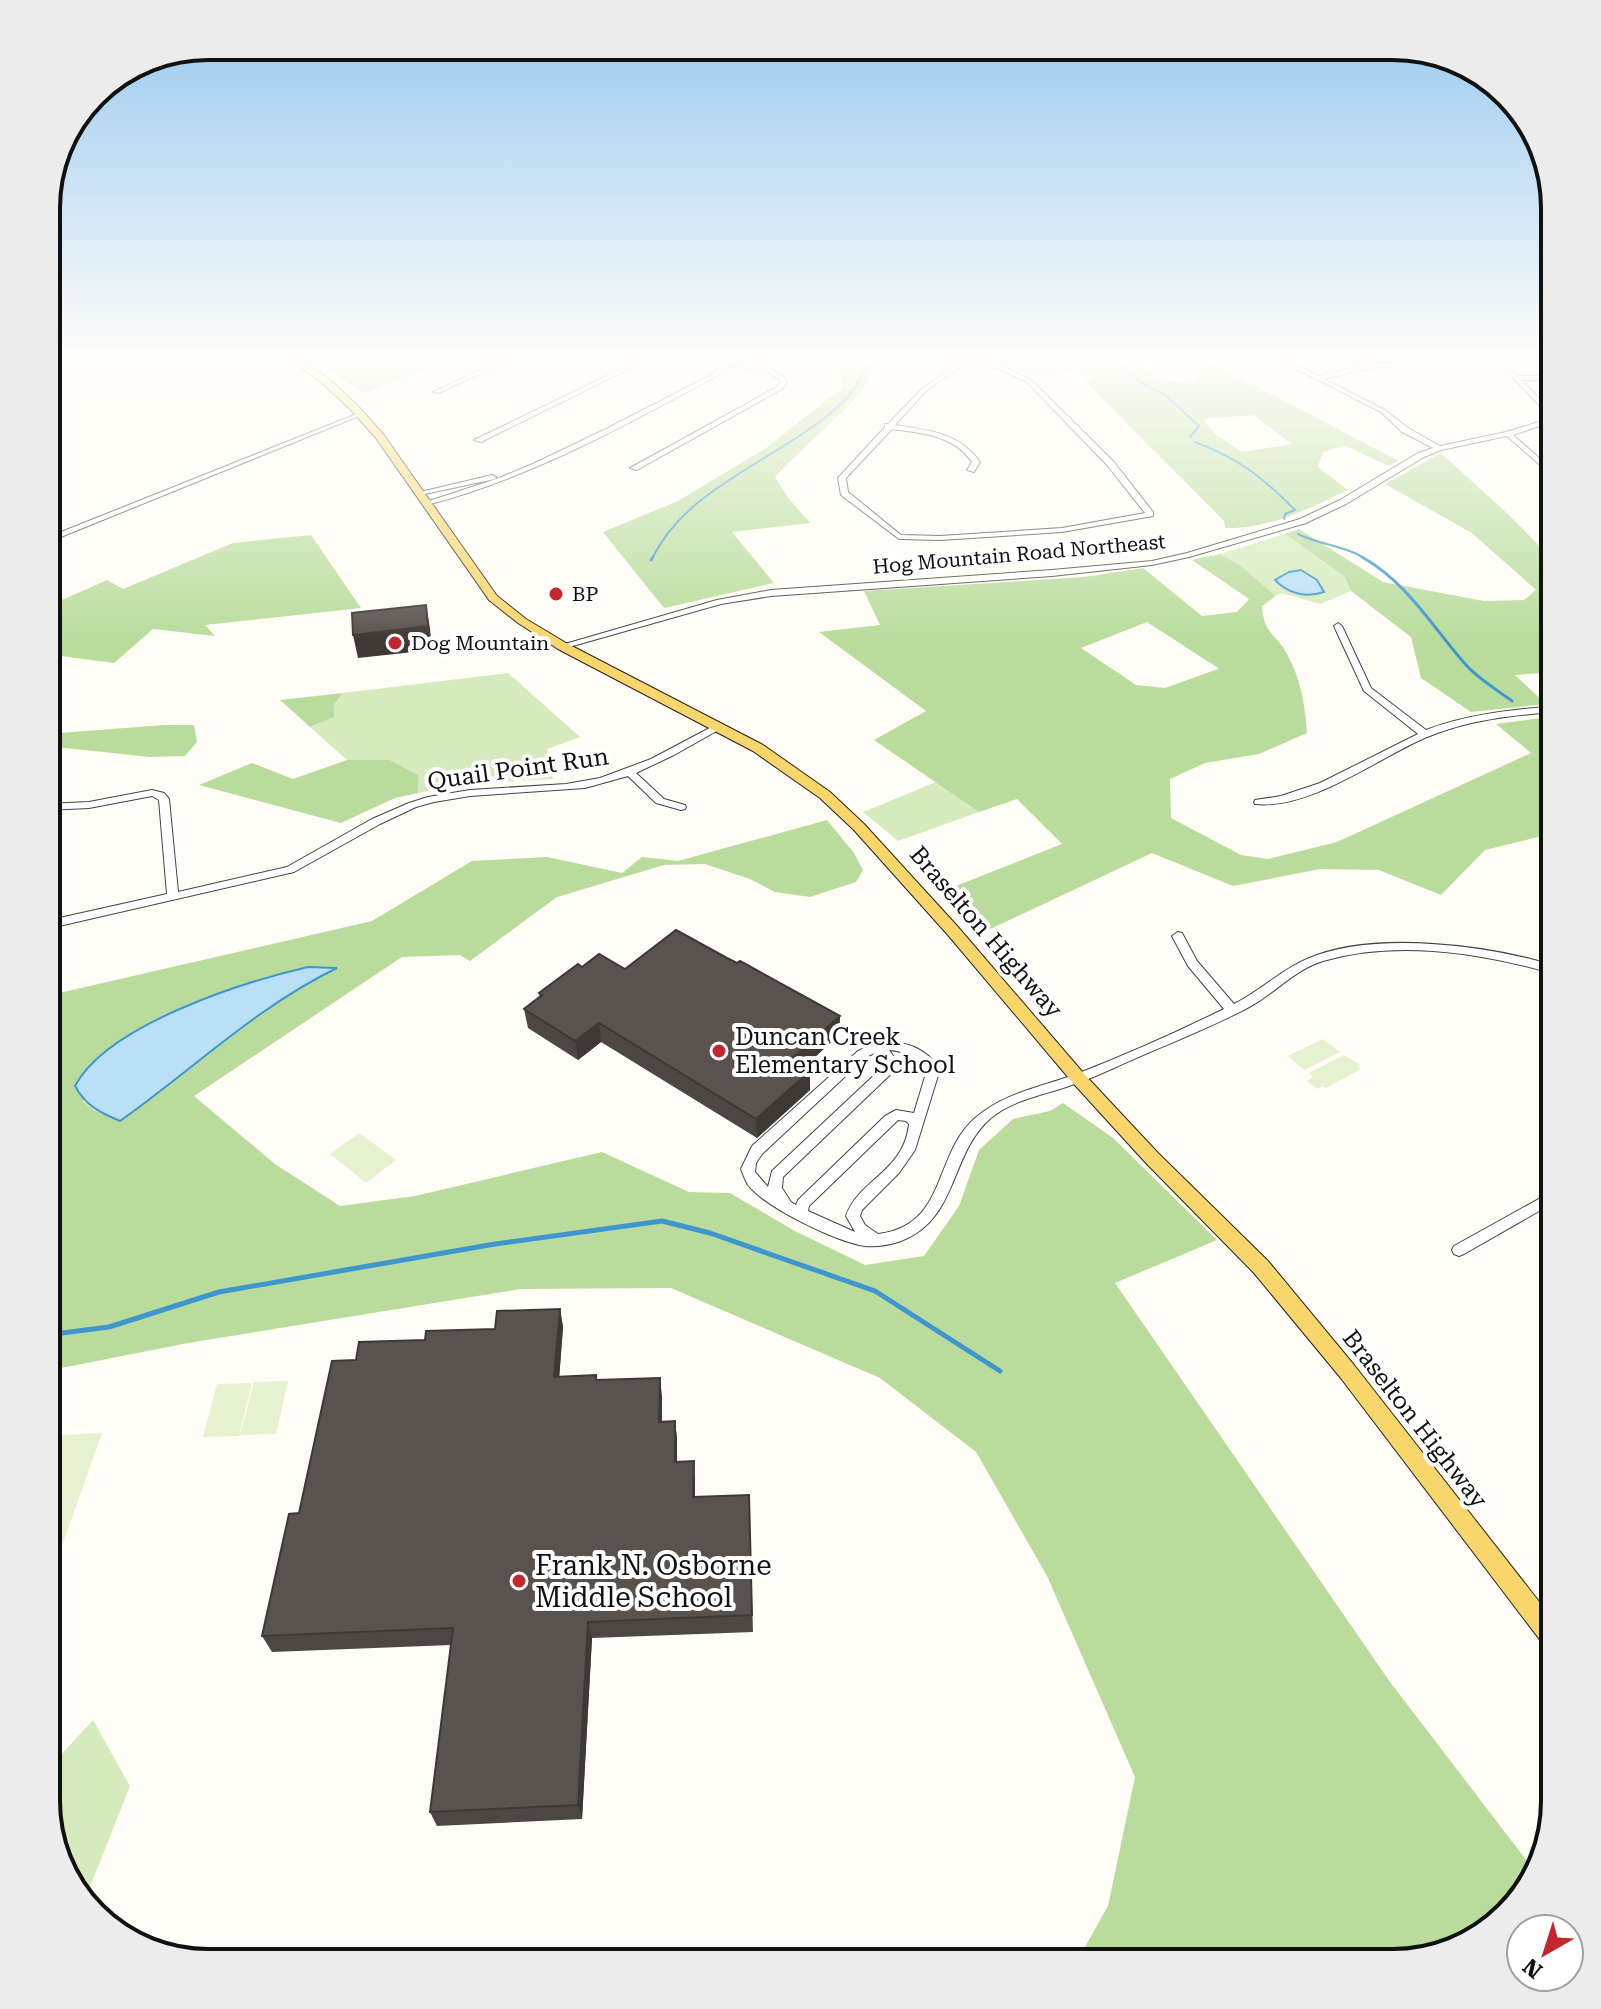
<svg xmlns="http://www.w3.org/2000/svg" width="1601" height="2009" viewBox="0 0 1601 2009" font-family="'Roboto Serif',serif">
	<rect width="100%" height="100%" fill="#fffdf5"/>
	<path fill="#d5ebbd" d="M1019,360H1091L1096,372L1088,384L1076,372L1035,378L1008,366Z
		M1285,534L1344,576L1351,591L1320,604L1282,593L1276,596L1241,566L1220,554Z
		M508,673L580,737L547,749L553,779L460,784L418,793L417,775L390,760H347L310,727L334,717V704L343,693Z
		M936,782L979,812L898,841L863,812Z
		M93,1720L130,1786L92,1882L81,1898L74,1891L46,1801V1771Z"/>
	<path fill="#b9dc9c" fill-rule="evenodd" d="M311,360H446L365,393Z
		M835,360H883C869,369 869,385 858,396C832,424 801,448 775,477L789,499L810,523L732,532L774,583L664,608L603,532L678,501L766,448L842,388L838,361Z
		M1091,360H1132L1159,378L1176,382L1197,379L1203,364L1196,360H1206L1399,461L1388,466L1345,445L1323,452L1318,467L1348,490C1310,508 1268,530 1225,528L1224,521L1088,384L1096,372ZM1253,415L1292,444L1242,452L1216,435L1203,419Z
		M1441,453L1511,517L1555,562V672L1515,675L1546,704L1471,712L1421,678L1411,637L1351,591L1344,576L1285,534L1299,529L1383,582L1484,601L1524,600L1536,590L1472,533L1385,484Z
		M311,535L361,608L205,625L215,636L153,629L114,663L46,654V607L107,580L123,589L233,543Z
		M1220,554L1241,566L1276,596L1262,606C1264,635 1275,632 1287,654C1301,679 1305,706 1307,733L1259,754L1205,763L1170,779L1171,818L1241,855L1268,859L1337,842L1531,753L1496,724L1555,716V833L1485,850L1441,895L1379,870L1320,869L1233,886L1152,853L986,931L943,891L1062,844L1017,799L979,812L874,740L926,711L819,632L880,625L864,591L1084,577L1143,568L1202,616L1237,612L1249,599L1192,560ZM1147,622L1218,668V669L1165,688L1136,685L1081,648Z
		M343,693L334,704V717L310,727L280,700Z
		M164,725H194L197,742L185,756L150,757L46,746V734Z
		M347,760H390L418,775V793L395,798L341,823L199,785L252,763L293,779Z
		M827,820L854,853L863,870L856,882L810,897L775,892L750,879L705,864L664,865L557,897L470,961L460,955L402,957L194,1096L275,1164L340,1206L415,1196L602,1152L689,1192L730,1193L795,1231L865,1265L924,1256L959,1206L979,1150L1013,1119L1050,1111L1063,1103L1113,1138L1217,1240L1115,1283L1390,1682L1537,1874L1483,1935L1393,1963H1076L1108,1906L1135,1777L1047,1576L976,1452L880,1378L671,1288L520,1289L188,1343L46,1371V996L372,921L472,861L547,857L622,873L642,857L678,861ZM308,967L335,968L310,981L251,1022L120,1121L94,1110L83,1101L134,1033L206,998L266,977Z"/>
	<path fill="#e6f2cf" d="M1323,1039L1340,1052L1304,1070L1288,1056Z
		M1344,1055L1361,1065L1358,1067L1361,1069L1326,1088L1323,1086L1317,1089L1307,1081L1313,1077L1309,1073Z
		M359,1133L396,1160L366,1183L330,1154Z
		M288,1381L276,1434L240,1435L254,1382Z
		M252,1383L239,1436L203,1437L217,1384Z
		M102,1433L46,1591V1436Z"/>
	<path fill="#b9e0f7" stroke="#3f96cf" stroke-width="2" d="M1301,570L1317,580L1324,592C1305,598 1289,594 1275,580L1289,572Z
		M308,967L337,968C258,1006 192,1070 120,1121C99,1112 86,1106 75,1086C107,1025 243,982 308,967Z"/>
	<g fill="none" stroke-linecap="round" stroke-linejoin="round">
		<path stroke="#3f96cf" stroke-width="2" d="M1114,360L1140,382L1165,395L1199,426L1190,437
			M1195,442C1240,459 1262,477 1295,510L1285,514L1284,519
			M1298,534C1323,546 1341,544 1366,559
			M652,559C688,483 787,458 845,400C857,389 861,372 873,360"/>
		<path stroke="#3f96cf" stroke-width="3" d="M1362,557C1408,583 1433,628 1467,666C1479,679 1497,690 1512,701
			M651,560L653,557
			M1551,734L1555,738"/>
		<path stroke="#3f96cf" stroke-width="5" d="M46,1335L109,1327L219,1292L495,1244L662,1221L710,1233L875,1291L1000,1371"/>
		<g stroke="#444" stroke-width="2">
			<path id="minor" d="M502,360H510L438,393L433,392Z
				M640,360H647L481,442L474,440Z
				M729,360H735L733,362C754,364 773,365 787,381L782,389L637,470L630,468L777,387L781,381L764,370L729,366L715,377C622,427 530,478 427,505L423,503L499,478L535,463L606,429L711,375Z
				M963,360H975L1003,366L1031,380L1113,461L1153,512V516L1062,532L940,540L899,539L841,495L838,478L885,427V424H888L923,388ZM968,362L999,369L1027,382L1107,465L1145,513L1062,528L940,536L901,535L848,492L846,478L892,429C922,433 954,435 972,462L967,470L974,472L980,462C960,433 928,430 895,425L927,390Z
				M1279,360H1286L1319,376L1375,363H1398V365L1396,366L1375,367L1324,379L1385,410L1408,428L1440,446L1506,432L1555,417V421L1513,435L1555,472V478L1507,436L1441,450L1424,457L1346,504L1306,523L1189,557L1152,565L1052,576L771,596L721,604L562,649L558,646L717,600L771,590L1052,570L1152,561L1187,553L1300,519L1340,500L1418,453L1433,448L1402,432L1381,412Z
				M1496,360H1502L1518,376H1555V380H1522L1547,407L1555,410V415L1543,409Z
				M359,413L364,414L46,543V538Z
				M492,475L496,477L495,479L420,495L416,493Z
				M1338,623L1342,626L1371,688L1426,730C1467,714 1512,710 1555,706V712C1512,715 1468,720 1427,737C1377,758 1311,810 1255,804L1254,802L1255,800L1281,796L1320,783L1418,734L1364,691L1334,626Z
				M719,723L722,724V728L674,755L636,773L664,799L685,805L686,807L685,809L681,810L656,803L628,776L585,788L470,796L434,802L416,807L380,824L294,872L46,929V921L167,894L159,800L152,796L89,808L46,810V804L89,802L152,790L164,793L169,799L178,892L287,867L372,819L409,803L428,797L470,790L566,784L600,778L651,759Z
				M1178,932L1182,933L1197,961L1234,1004C1260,991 1281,970 1307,959C1372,930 1489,945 1555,966V974C1482,953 1397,939 1323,961C1296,969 1275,993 1251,1006C1207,1030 1159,1047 1114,1068C1099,1075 1084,1081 1069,1086C1043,1095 1013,1100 991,1118C949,1154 959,1219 901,1241C890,1245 877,1247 865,1246C837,1242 766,1208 748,1185C745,1180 743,1174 741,1169L752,1146L858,1051C888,1036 920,1040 940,1069L915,1150L899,1173L862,1210L860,1216L865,1225L878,1234C947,1226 933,1156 974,1119C1004,1092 1043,1087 1079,1073C1128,1054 1177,1032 1224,1009L1188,966L1172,936ZM889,1050C905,1051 917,1057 927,1070L914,1113L896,1110L885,1116L798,1200L796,1205L791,1202L782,1188L783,1177L894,1071L897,1061ZM877,1052L885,1062L884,1066L772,1171L768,1187L755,1172L756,1163L762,1154L866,1057ZM898,1120L906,1121L909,1124C904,1172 859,1179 846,1216L855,1232L808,1211L809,1206Z
				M1555,1190V1202L1464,1254L1459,1256L1454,1254L1452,1250L1454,1246Z"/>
		</g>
		<g stroke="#222" stroke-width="2">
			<path id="major" d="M291,360H300L329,379L357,405L383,434L497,596L526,619L566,643L763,745L830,792L864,824L958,927L1085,1075L1158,1153L1268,1261L1354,1365L1555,1622V1653L1547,1649L1340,1377L1254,1273L1146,1163L1073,1083L948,935L854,830L820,798L753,751L558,649L518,623L489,600L376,438L350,409L322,383Z"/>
		</g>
		<use href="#minor" fill="#fff" fill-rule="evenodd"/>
		<use href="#major" fill="#f9d66b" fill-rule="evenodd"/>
	</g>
	<path fill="#4d4742" d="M727,958L840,1016L839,1035L804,1067L810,1090L757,1138L601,1042L578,1060L528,1028L524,1009L540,998L539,993L582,967L625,969Z
		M560,1309L563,1327L559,1376L597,1380L662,1396V1422L675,1421L677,1439V1462L695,1478V1497L749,1495L753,1632L592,1638L582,1819L437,1826L430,1812L451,1645L272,1652L262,1636L299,1513L356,1360L425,1340L495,1329Z"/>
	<path fill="#3f3936" d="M426,605L430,628L432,650L358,658L353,635Z
		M840,1016L839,1035L791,1079V1059Z
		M599,1023L601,1042L578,1060L575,1041Z
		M810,1071V1090L757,1138L756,1119Z
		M560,1309L563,1327L558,1395L554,1377Z
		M660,1378L662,1396L661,1440L659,1422Z
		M675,1421L677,1439V1479L675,1462Z
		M694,1461L695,1478V1514L693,1497Z
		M588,1622L592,1638L582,1819L578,1805Z"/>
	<path fill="#5a524d" stroke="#3f3936" stroke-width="2" d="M426,605L428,626L353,635L352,613Z
		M676,930L727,958L737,963L740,961L840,1016L791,1059L810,1071L756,1119L599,1023L575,1041L524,1009L542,995L539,993L578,964L582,967L599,954L625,969Z
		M560,1309L554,1377L596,1375V1380L660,1378L659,1422L675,1421V1462L694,1461L693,1497L749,1495L752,1615L588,1622L578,1805L430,1812L453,1628L262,1636L289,1514L299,1513L332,1361L356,1360L359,1342L425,1340L426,1331L495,1329L497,1311Z"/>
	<linearGradient id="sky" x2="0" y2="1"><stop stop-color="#95c6ee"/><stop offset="0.56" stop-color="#fffefa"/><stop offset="1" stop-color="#fffefa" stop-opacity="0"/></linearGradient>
	<rect width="1601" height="641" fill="url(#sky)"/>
	<g fill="#c4262e" stroke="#fff" stroke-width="3">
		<circle cx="556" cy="594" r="8"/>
		<circle cx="395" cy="643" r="8"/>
		<circle cx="719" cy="1051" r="8"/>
		<circle cx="519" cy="1581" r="8"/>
	</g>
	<g text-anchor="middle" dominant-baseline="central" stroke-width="8" stroke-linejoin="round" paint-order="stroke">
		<g font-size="20" fill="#111" stroke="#fff">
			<text transform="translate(1019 554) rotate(-5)">Hog Mountain Road Northeast</text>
		</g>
		<g font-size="20" fill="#111" stroke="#fff" text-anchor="start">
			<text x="572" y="594">BP</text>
			<text x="411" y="643">Dog Mountain</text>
		</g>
		<g font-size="24" fill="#111" stroke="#fff">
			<text transform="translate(518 769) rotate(-8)">Quail Point Run</text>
			<text transform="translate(986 932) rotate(49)">Braselton Highway</text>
			<text transform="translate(1415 1419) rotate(52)">Braselton Highway</text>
		</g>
		<g font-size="24" fill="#111" stroke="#fff" text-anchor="start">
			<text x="735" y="1037">Duncan Creek<tspan x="735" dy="28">Elementary School</tspan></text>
		</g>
		<g font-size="28" fill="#111" stroke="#fff" text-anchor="start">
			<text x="535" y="1565">Frank N. Osborne<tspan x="535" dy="32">Middle School</tspan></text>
		</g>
	</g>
	<path d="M0 0H1601V2009H0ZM208 60H1393A148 148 0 0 1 1541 208V1801A148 148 0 0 1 1393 1949H208A148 148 0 0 1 60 1801V208A148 148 0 0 1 208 60Z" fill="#ececec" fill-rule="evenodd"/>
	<path fill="none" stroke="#111" stroke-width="4" d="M208 60H1393A148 148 0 0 1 1541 208V1801A148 148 0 0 1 1393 1949H208A148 148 0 0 1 60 1801V208A148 148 0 0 1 208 60Z"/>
	<g transform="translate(1545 1953) rotate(219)"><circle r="38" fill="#ffffff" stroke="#a0a0a0" stroke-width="2"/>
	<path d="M0-6L14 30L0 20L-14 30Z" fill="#c4262e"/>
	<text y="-12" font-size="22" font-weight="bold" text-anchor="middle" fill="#111111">N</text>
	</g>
</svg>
